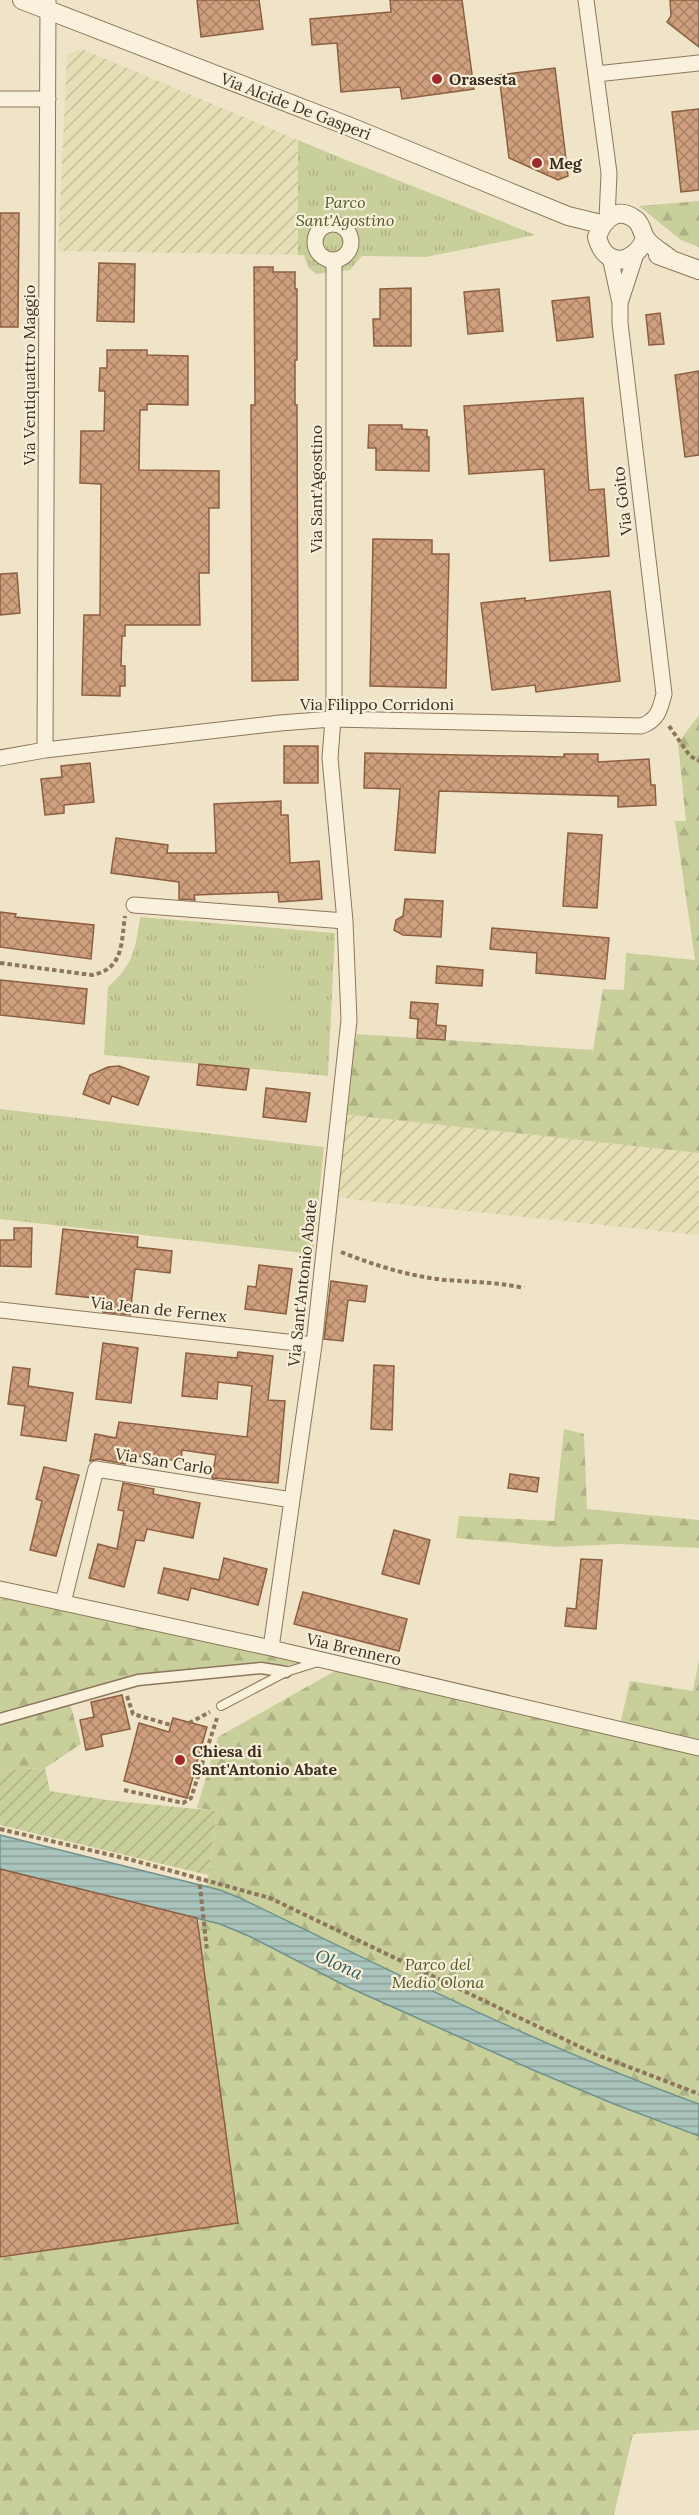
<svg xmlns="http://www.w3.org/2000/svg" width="699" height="2515" viewBox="0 0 699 2515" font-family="Lora,serif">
	<defs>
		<pattern id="farmland-furrows" width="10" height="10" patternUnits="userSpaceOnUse" patternTransform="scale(1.5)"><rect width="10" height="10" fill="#e6deb5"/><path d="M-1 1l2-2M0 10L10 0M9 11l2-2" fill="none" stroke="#c6bf9b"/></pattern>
		<pattern id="grass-tufts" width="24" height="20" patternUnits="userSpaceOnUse" patternTransform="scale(1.5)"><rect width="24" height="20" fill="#c9cf9b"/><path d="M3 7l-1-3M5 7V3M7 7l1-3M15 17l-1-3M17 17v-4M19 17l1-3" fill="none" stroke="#aeb285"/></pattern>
		<pattern id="forest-firs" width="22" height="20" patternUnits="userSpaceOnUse" patternTransform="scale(1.5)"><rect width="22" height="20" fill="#c9cf9b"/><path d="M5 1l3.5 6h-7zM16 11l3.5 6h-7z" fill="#aeb285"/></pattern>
		<pattern id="garden-furrows" width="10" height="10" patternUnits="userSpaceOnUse" patternTransform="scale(1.5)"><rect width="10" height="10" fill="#c9cf9b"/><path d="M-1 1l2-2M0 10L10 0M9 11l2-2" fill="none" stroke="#aeb285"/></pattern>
		<pattern id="water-rules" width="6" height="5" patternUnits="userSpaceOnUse" patternTransform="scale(1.5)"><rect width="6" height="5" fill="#a9c4bc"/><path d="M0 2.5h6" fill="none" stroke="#8ba098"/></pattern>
		<pattern id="building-cross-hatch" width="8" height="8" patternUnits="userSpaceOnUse" patternTransform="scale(1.5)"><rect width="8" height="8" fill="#cf9f7d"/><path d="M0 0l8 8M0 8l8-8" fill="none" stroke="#a98266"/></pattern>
	</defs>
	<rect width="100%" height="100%" fill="#f0e4c8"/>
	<path fill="url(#farmland-furrows)" d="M82,49L298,140V255L58,251L67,55Z
		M341,1114L699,1153V1235L358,1200L334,1196Z"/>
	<path fill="url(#grass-tufts)" d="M298,140C376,173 456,202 535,235L426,257L362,256L350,270L316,274L308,267L304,255H298Z
		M140,917L335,933L328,1076L104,1055L108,987C134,963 135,951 140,917Z
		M0,1109L324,1147L313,1254L0,1219Z"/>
	<path fill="url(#forest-firs)" d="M699,201V247L681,240L639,206Z
		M699,715V1153L341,1114L357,1034L593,1050L603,989L624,990L626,953L695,960L675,821H686L678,743Z
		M564,1429L584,1434L587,1509L699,1520V1548L617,1544L558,1547L456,1538L459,1516L554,1521Z
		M0,1589L322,1661L124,1685L69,1699L81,1744L45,1768L0,1770Z
		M699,1660V2430L633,2434L614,2515H0V2258L238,2222L197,1934L208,1875L217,1811L197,1808L218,1737L342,1667L619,1729L630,1681L693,1691Z"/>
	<path fill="url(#garden-furrows)" d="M45,1768L50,1791L107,1800L217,1811L208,1875L0,1825V1770Z"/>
	<path fill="#c9cf9b" d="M252,967L290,971L283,1025L245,1020Z"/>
	<path fill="url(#water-rules)" stroke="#6f938a" stroke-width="1.5" d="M0,1835L220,1890L240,1898C391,1971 541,2047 699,2104V2136L614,2104L533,2070L348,1987L251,1937L220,1924L0,1869Z"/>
	<path fill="url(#building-cross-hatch)" stroke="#8d5f41" stroke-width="1.5" d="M197,0H259L263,29L201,37Z
		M390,0H462L474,89L402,99L400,87L341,92L337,43L312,45L310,19L391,12Z
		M670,0H699V47L667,22L671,16Z
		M555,68L568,176L558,180L509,158L499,75Z
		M699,109V190L681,192L672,112Z
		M0,213H19L18,327H0Z
		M99,263L135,264L134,322L97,321Z
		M254,267H273V272H295V289H297V360H295V405H297L298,680L252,681L251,405H255Z
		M411,288V346H374L373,319H380V289Z
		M499,289L503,331L468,334L464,292Z
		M589,297L593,337L557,341L552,301Z
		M660,313L664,344L649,345L646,315Z
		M107,350H147V355L188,356V405L147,404V410H140L139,470L219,471V508H209V573H199L200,625H125V636H122L121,666H125V686H120V696L82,695L84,615H100L101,484L80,483L81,431H104L105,391H99L100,368H107Z
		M699,371V455L685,457L675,375Z
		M583,398L589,490L604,489L609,556L550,561L544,469L469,474L464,406Z
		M369,425H402V429L427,430V437H429V471L376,470V448H368Z
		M373,539L432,540V554H449L446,688L370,686Z
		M17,573L20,613L0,615V574Z
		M610,591L620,681L536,692L535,685L492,690L481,603L525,598V601Z
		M284,746H318V783H284Z
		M365,753L564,757V754H598V762L649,759L651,785H655L656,805L618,807V796L439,791L435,853L395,850L400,789L364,788Z
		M90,763L94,802L64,805V813L45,815L41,779L62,777L61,766Z
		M281,801V815H288L290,863L319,861L322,899L279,902L278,892L194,895L195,900L179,899V882L111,873L116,838L168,845L167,853H216L214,804Z
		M568,833L602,835L597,908L563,906Z
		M405,899L443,901L441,937L403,935L394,930L396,920L403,916Z
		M0,912L16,914L15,917L94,925L91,959L0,947Z
		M492,928L609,938L605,979L536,973L537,953L490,949Z
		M437,966L483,970L482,986L436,983Z
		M0,980L87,989L84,1024L0,1015Z
		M411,1002L438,1004L436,1025L446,1026L445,1040L417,1038L418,1019L410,1018Z
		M199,1064L249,1069L246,1090L197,1085Z
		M119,1066L149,1077L138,1105L112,1096L109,1104L83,1094L90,1075L108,1067Z
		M266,1088L310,1093L306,1122L263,1117Z
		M14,1228H32L31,1267L0,1266V1240H14Z
		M63,1229L138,1237L137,1247L172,1251L170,1273L135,1269L130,1315L103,1312L104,1299L56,1294Z
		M259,1265L292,1269L286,1314L245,1309L248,1286L256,1287Z
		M331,1281L367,1286L365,1302L348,1300L343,1341L324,1339Z
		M103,1343L138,1348L131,1403L96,1399Z
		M238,1352L273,1356L268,1400L285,1401L278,1483L212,1478L216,1455L182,1450L181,1461L126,1455L125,1464L98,1459L90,1461L95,1434L116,1438L119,1422L247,1437L252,1386L218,1382L217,1399L182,1396L186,1353L237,1358Z
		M374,1365L394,1366L392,1430L371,1429Z
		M13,1367L30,1369L28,1386L73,1393L66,1441L21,1435L25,1406L8,1404Z
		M44,1467L79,1475L56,1556L30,1550L42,1501L36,1499Z
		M510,1474L539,1478L537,1492L508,1488Z
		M123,1483L154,1489L153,1494L200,1503L193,1538L147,1529L144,1541L136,1540L124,1587L89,1578L98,1544L117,1549L124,1511L118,1510Z
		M394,1530L430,1540L419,1584L382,1574Z
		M224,1558L267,1569L258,1605L191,1588L188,1600L158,1593L164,1568L219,1580Z
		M581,1559L602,1560L596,1629L565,1626L567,1608L576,1609Z
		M303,1592L407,1619L399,1651L294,1624Z
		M122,1695L130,1729L101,1735L103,1746L86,1750L80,1720L94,1717L91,1702Z
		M173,1718L207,1727L187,1798L124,1781L139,1723L169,1732Z
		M0,1869L197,1918L238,2223L0,2257Z"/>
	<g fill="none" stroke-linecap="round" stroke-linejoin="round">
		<g stroke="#8d765c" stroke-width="10">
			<path id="service" d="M221,1706L286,1672L318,1662"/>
		</g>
		<g stroke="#8d765c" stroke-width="13">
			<path id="pedestrian" d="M0,1719L138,1680L261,1668L286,1672"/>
		</g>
		<g stroke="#8d765c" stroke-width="17">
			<path id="minor" d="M586,0L609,173L607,219
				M596,74L699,63
				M0,99H48
				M315 242a18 18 0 1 1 36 0a18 18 0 1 1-36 0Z
				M620,303L636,254
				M45,750L48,0
				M0,758L45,750L280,723L332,719L641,726C657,721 660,710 664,694L620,323V303L610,257
				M134,905L345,921
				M0,1310L314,1345
				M0,1589L271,1648L699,1748
				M63,1603L96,1469L292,1500
				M271,1648L314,1345L349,1020L345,921L330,758L334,706V260"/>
		</g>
		<g stroke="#8d765c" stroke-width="20">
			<path id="tertiary" d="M22,0L348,126L568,216L601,224
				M645,239C633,266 605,268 597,237C603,219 618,205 636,220C642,225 642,235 647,240C652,247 662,252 669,258
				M658,255L699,270"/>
		</g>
		<path stroke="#8d765c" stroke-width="4" stroke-dasharray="4.5 3" stroke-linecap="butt" d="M669,726L690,756L699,761
			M0,963L92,975C124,969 121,943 125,916
			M341,1252C374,1265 408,1276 445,1280C472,1282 497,1282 524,1288
			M127,1696L133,1714L171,1725
			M189,1723L210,1712
			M124,1790L183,1803L191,1798L217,1718
			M0,1829L132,1860L270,1898L595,2054L699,2094
			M199,1877L207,1951"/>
		<use href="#service" stroke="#faf1dc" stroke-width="8"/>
		<use href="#pedestrian" stroke="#faf1dc" stroke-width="10"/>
		<use href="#minor" stroke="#faf1dc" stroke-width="15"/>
		<use href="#tertiary" stroke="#faf1dc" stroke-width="18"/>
	</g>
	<g fill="#9e2a2b" stroke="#f7eed8" stroke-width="2">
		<circle cx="437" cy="79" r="6"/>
		<circle cx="537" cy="163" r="6"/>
		<circle cx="180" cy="1760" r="6"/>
	</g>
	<g text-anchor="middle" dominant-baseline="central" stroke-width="4.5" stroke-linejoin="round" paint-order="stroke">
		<g font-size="16" font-weight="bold" fill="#3d2e20" stroke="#f7eed8" text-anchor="start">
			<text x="449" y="79">Orasesta</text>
			<text x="549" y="163">Meg</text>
			<text x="192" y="1751">Chiesa di<tspan x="192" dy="18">Sant'Antonio Abate</tspan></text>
		</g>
		<g font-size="16" fill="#3d2e20" stroke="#f7eed8">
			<text transform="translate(296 106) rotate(21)">Via Alcide De Gasperi</text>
			<text transform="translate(29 375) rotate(-90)">Via Ventiquattro Maggio</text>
			<text transform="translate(316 489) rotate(-90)">Via Sant'Agostino</text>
			<text transform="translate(622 501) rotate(-97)">Via Goito</text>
			<text x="377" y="704">Via Filippo Corridoni</text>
			<text transform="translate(302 1283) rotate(-84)">Via Sant'Antonio Abate</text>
			<text transform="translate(159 1309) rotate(6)">Via Jean de Fernex</text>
			<text transform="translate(164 1461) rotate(9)">Via San Carlo</text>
			<text transform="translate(354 1649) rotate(13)">Via Brennero</text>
		</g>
		<g font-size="16" font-style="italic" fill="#4d5a26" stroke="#f7eed8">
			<text x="345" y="202">Parco<tspan x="345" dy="18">Sant'Agostino</tspan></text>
			<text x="438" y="1964">Parco del<tspan x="438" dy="18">Medio Olona</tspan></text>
		</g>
		<g font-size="18" font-style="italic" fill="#2f5d5a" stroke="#f7eed8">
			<text transform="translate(339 1964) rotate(24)">Olona</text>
		</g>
	</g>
</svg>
